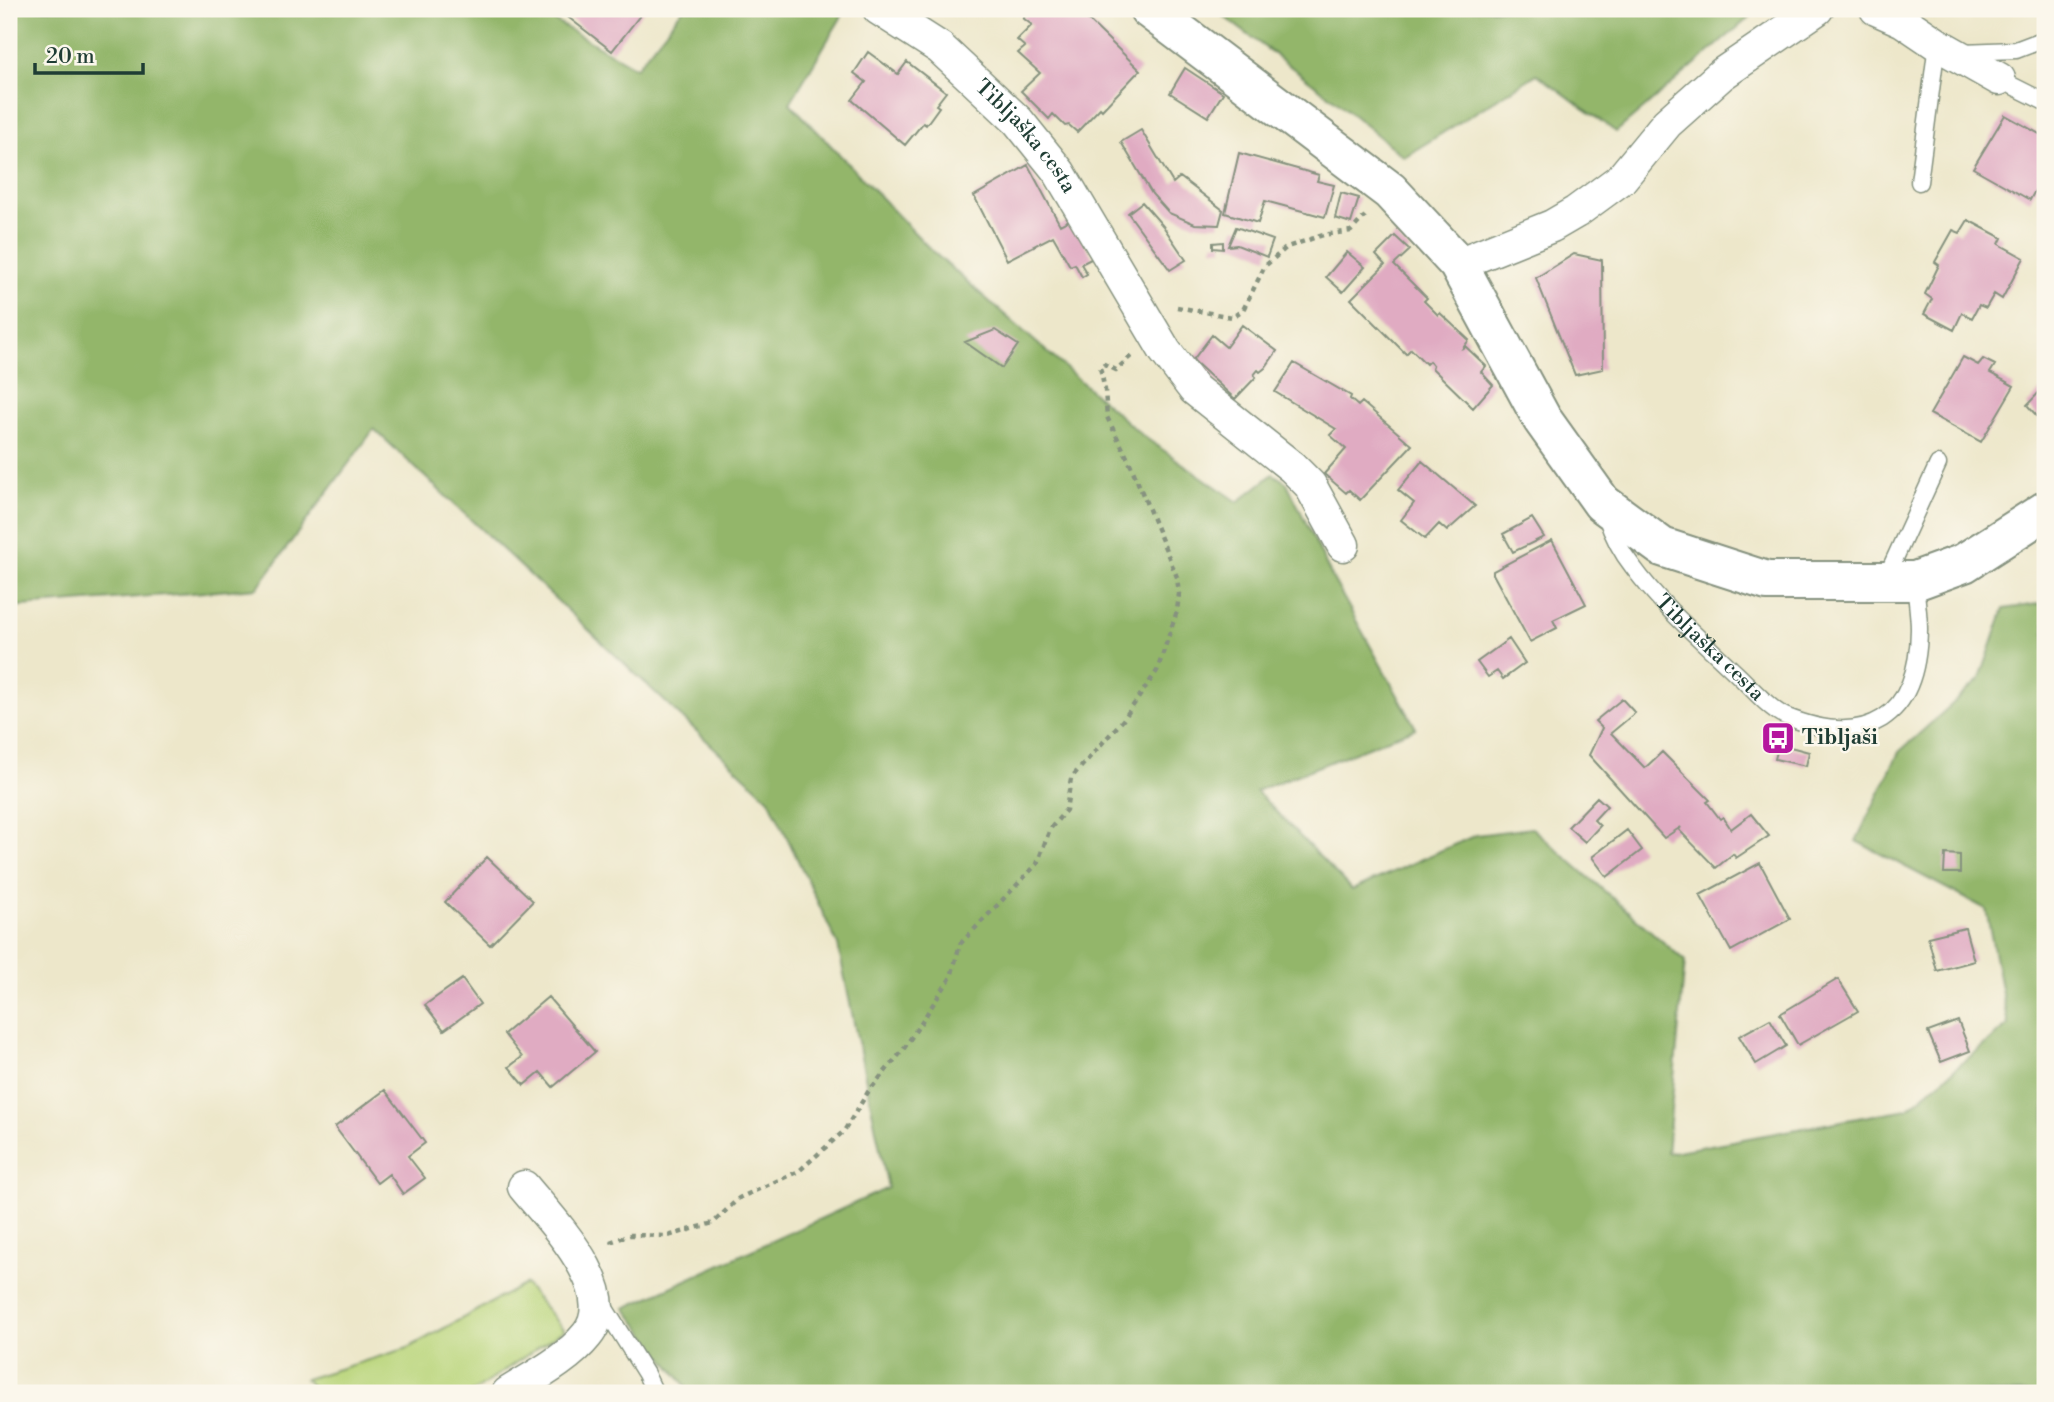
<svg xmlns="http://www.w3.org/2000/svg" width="2054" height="1402" viewBox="0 0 2054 1402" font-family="'Libre Bodoni',serif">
	<rect width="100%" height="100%" fill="#fbf7ec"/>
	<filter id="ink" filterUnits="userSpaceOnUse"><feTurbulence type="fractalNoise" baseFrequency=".0143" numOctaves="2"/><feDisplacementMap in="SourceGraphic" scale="14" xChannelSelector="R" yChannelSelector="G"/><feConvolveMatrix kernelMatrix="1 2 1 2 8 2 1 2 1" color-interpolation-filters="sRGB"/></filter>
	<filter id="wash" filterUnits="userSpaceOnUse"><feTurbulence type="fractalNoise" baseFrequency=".00686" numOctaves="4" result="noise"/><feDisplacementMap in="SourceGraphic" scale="28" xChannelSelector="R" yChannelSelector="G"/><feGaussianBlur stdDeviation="1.57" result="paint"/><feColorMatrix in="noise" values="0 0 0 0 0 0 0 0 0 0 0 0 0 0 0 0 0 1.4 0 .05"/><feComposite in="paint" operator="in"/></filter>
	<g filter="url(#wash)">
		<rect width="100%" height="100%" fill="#ede7ca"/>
		<path fill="#bad57b" stroke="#6c8958" stroke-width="2" d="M525,1284L564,1330L471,1393H317L305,1379L408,1348Z"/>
		<path fill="#93b66b" stroke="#597a50" stroke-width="2" d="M9,9H534L636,68L683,9H840L845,11L790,103L932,251L1143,436L1238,502L1273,474L1287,483L1333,579L1416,728L1256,791L1352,890L1476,835L1532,828L1685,961L1667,1153L1907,1109L2008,1025L1986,909L1856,841L1899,752L1980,679L2004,609L2045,603V1393H691L625,1308L888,1188L838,945L769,799L374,429L257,588L9,607Z
			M1214,9H1737L1750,17L1616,132L1537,74L1404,157L1335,100Z"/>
		<g id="blocks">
			<path fill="#e0abc2" d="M562,9H645L612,51L560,11Z
				M1031,9H1077L1140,70L1102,110L1100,108L1077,132L1069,125L1065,126L1053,114L1049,119L1021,91L1040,73L1018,53L1025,47L1017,40L1032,25L1023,18Z
				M868,52L898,74L907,62L946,92L936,105L939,107L926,125L923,123L905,145L852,100L866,82L854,73Z
				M1185,68L1223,93L1208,117L1170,93Z
				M2005,115L2045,137V172L2030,200L1973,168Z
				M1141,130L1173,183L1180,177L1223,210L1219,225L1195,224L1169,213L1152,194L1121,142Z
				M1239,153L1319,175L1317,181L1334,185L1325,217L1265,201L1258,223L1225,213Z
				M1028,165L1060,225L1071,219L1093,258L1081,264L1087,274L1082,277L1075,264L1070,266L1053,236L1007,260L974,196Z
				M1341,193L1359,198L1351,223L1335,218Z
				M1142,202L1163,226L1186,260L1170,270L1128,213Z
				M1968,220L2002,238L1999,244L2024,258L2002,299L1994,294L1986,308L1979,305L1972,318L1962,313L1954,330L1924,314L1932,299L1925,294L1939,265L1935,262L1953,230L1960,233Z
				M1236,227L1273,240L1267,257L1237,245L1228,246Z
				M1395,236L1410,250L1394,265L1427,298L1424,301L1438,315L1440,313L1469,340L1463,348L1466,347L1486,366L1481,372L1493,385L1473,408L1432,368L1433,366L1429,361L1426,364L1411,349L1406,354L1351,299L1385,265L1376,255Z
				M1223,242V249L1213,248V243Z
				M1347,252L1365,267L1343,292L1326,277Z
				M1574,254L1602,260L1603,369L1575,375L1536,278Z
				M1242,325L1277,351L1265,368L1260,372L1258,370L1254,375L1256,377L1235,399L1193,360L1212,335L1226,347Z
				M995,330L1018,345L1002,368L965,342Z
				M1963,357L1978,365L1983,359L1995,365L1990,373L2014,386L1981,442L1930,414Z
				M1294,363L1351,396L1350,399L1358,406L1362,402L1412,445L1360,500L1349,490L1346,493L1324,474L1346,449L1330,435L1336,429L1275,392Z
				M2045,386V425L2027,405Z
				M1422,461L1475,506L1447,531L1439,524L1425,539L1401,520L1414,503L1398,490Z
				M1532,518L1544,537L1513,552L1503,534Z
				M1552,540L1586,604L1553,620L1557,628L1530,642L1493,574V571Z
				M1509,639L1525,663L1503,679L1497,671L1488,677L1477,662Z
				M1622,699L1635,713L1611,733L1645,768L1662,752L1710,800L1707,802L1720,819L1723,817L1731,829L1751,814L1769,836L1736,858L1733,854L1716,868L1679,830L1681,827L1664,838L1589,755L1602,728L1595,721Z
				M1779,744L1809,752L1806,766L1775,759Z
				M1597,797L1607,806L1594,820L1600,826L1585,842L1568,827Z
				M1627,830L1642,850L1607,877L1592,857Z
				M1945,854L1960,855V873H1944Z
				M487,857L533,901L490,945L445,902Z
				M1760,863L1790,919L1731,951L1700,895Z
				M1965,928L1974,961L1937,971L1928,937Z
				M462,979L480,1004L444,1030L425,1005Z
				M1838,979L1858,1011L1798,1045L1780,1014Z
				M548,997L595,1052L553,1087L540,1072L524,1085L509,1067L522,1057L504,1034Z
				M1770,1019L1786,1046L1756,1064L1739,1036Z
				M1958,1021L1970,1051L1941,1062L1928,1032Z
				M385,1090L425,1143L408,1156L425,1178L403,1194L389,1174L377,1183L335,1127Z"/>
		</g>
	</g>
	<g filter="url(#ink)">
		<use href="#blocks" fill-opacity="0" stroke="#86927f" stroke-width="2"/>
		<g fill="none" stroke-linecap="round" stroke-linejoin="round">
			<g stroke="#86927f" stroke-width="19">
				<g id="service">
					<path d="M1962,52L2016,50L2045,39"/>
					<path d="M1999,79L2045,102"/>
					<path d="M1919,182L1937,44"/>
					<path id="s1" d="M1606,516C1612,534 1621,552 1633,567C1661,606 1706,644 1741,678C1752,689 1771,710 1785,716C1866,749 1918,719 1919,629C1919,614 1916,597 1915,581"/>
					<path d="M1885,580L1938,464"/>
					<path d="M601,1302L646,1374L655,1393"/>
				</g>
			</g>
			<g stroke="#86927f" stroke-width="35">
				<g id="minor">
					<path id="s2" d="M879,9L940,48L1018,121L1059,172L1165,351L1194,389L1292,467L1310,485L1343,545"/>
					<path d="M1876,9L1903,21L1937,44L1999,79"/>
					<path d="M1458,264L1552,226L1576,212L1621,179L1667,123L1722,74L1817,9"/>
					<path d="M508,1393C535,1376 567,1360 587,1335C623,1292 550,1219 524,1187"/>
				</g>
			</g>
			<g stroke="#86927f" stroke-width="42">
				<path id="tertiary" d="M1149,9L1390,191L1458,264L1542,419L1602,503L1662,547L1767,581H1915L1964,563L2045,511"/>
			</g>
			<path stroke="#86927f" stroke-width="4.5" stroke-dasharray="5 5" stroke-linecap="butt" d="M1177,307L1232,317L1243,310L1265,266L1287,247L1323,235L1351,231L1365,216
				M610,1242L630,1235L668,1236L713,1223L739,1198L799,1171L844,1131L868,1092L903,1050L951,977L960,944L1037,864L1050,829L1066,810L1071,778L1123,720L1157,671L1177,611L1179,594L1177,577L1129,461L1107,417L1105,390L1100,367L1104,364L1116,370L1131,356"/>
			<use href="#service" stroke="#fff" stroke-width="16"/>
			<use href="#minor" stroke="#fff" stroke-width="32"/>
			<use href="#tertiary" stroke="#fff" stroke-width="38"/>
		</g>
	</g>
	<defs>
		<g id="bus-square" transform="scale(1.75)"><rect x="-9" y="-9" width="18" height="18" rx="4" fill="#b5179e" stroke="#fbf7ec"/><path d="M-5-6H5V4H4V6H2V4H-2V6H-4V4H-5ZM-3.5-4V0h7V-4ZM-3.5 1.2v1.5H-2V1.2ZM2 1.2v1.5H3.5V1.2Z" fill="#fff"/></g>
	</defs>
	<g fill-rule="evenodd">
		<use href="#bus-square" x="1778" y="738"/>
	</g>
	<g text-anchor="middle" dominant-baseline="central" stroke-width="5" stroke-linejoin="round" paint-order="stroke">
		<g font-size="21" fill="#1f3d34" stroke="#fbf7ec">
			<text stroke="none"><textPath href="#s2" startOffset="196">Tibljaška cesta</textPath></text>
			<text stroke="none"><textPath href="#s1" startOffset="170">Tibljaška cesta</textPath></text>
		</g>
		<g font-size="21" font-weight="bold" fill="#1f3d34" stroke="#fbf7ec" text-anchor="start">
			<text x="1802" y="738">Tibljaši</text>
		</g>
	</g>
	<rect width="2054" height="1402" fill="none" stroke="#fbf7ec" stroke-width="35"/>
	<path d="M35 63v10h108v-10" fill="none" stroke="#1f3d34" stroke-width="3.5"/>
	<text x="46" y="63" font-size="21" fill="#1f3d34" stroke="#fbf7ec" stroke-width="5" paint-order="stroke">20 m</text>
</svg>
